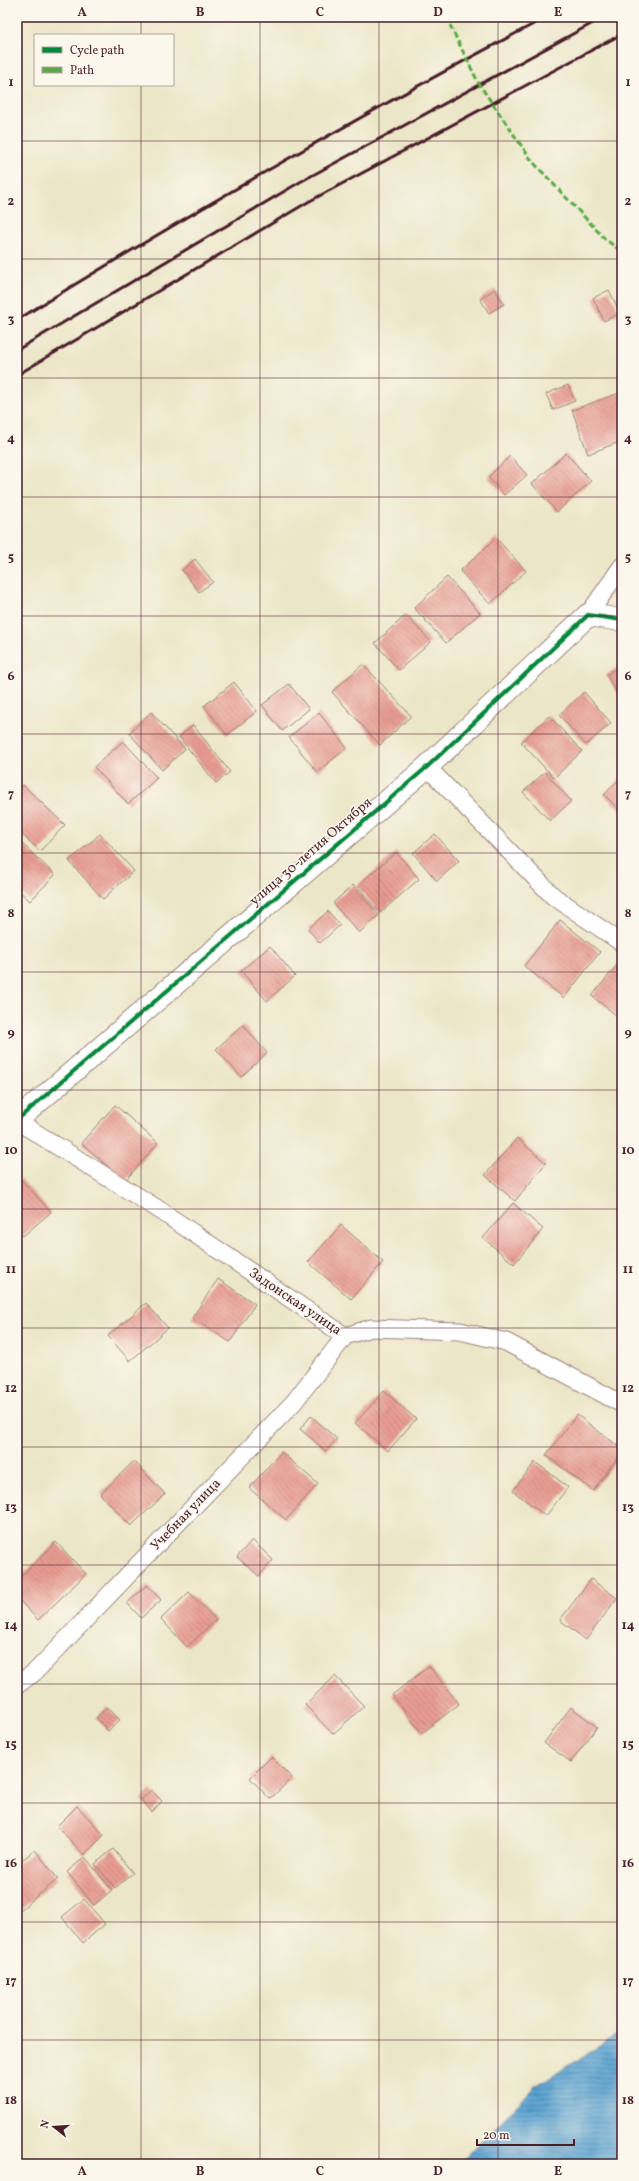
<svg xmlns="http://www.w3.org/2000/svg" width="639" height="2181" viewBox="0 0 639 2181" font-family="Vollkorn,serif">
	<defs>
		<pattern id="water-rules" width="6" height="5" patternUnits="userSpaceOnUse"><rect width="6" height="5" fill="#59a1d0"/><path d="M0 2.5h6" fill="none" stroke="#4c83a9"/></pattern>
		<pattern id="building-back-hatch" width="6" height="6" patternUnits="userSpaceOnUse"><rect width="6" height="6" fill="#e89c91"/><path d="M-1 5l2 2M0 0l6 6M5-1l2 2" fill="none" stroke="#be7f77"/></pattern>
	</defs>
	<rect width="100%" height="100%" fill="#fbf7ec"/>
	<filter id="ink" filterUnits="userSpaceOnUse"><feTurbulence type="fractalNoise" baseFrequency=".025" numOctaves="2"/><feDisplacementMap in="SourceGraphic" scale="8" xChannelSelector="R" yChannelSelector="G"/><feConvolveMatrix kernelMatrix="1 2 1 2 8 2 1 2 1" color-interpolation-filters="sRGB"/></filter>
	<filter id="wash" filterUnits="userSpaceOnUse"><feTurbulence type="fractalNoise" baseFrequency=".012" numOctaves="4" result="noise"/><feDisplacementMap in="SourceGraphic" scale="16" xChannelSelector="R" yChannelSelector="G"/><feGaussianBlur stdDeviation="0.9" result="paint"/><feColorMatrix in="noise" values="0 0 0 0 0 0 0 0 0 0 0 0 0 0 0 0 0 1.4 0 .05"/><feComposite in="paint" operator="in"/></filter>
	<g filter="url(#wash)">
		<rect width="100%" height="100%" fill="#ece6c8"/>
		<path fill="url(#water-rules)" stroke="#52607e" d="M622,2032V2164H459L537,2085Z"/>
		<g id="blocks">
			<path fill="url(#building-back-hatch)" d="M495,289L504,304L489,313L480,299Z
				M609,290L620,313L604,321L593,298Z
				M568,385L575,401L553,410L546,394Z
				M622,392V441L588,454L572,410Z
				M566,453L591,481L557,512L532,484Z
				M510,456L527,475L504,495L488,477Z
				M496,538L526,571L490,604L460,571Z
				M195,559L213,582L199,592L182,570Z
				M447,577L480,613L446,643L414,608Z
				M406,615L431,642L399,670L375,643Z
				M363,664L411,716L380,745L332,692Z
				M622,664V700L606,675Z
				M234,682L257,711L227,735L204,706Z
				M289,684L309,709L282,731L262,705Z
				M584,692L611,723L586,745L559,715Z
				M151,712L185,749L162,770L129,733Z
				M319,713L347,748L317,772L289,737Z
				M549,716L582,751L554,778L521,742Z
				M193,725L230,772L216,783L179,737Z
				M123,741L157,778L128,804L94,767Z
				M545,772L571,801L550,821L523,792Z
				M622,776V812L604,795Z
				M23,785L65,825L40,851L17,830V790Z
				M100,834L134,871L103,899L69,861Z
				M435,834L459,861L437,881L413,853Z
				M17,839L55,875L30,901L17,889Z
				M396,852L419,879L380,913L357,886Z
				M353,885L379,915L359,933L333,903Z
				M328,911L340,925L320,943L308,929Z
				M560,920L600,952L564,998L524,966Z
				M270,946L295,976L267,1001L241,971Z
				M622,959V1020L592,996Z
				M243,1025L267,1053L241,1077L216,1049Z
				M115,1105L158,1143L125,1181L81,1143Z
				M517,1138L546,1163L515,1201L485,1175Z
				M21,1179L51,1212L23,1236L17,1230V1182Z
				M513,1203L543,1229L514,1264L483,1238Z
				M341,1225L383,1262L351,1299L308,1262Z
				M218,1279L255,1304L230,1342L192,1318Z
				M146,1303L168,1328L130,1361L108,1336Z
				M384,1391L416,1419L388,1451L355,1423Z
				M577,1415L622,1449V1452L593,1491L546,1455Z
				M311,1416L337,1439L326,1451L300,1429Z
				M281,1452L318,1484L286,1520L249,1488Z
				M134,1461L165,1494L131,1526L100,1494Z
				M535,1462L568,1487L546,1516L513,1491Z
				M252,1540L273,1560L259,1576L237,1557Z
				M56,1542L86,1574L38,1620L17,1598V1580Z
				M591,1579L617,1598L586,1640L560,1620Z
				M147,1585L161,1600L141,1618L127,1603Z
				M189,1592L216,1620L187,1647L161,1619Z
				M429,1666L459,1704L422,1733L392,1695Z
				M335,1676L364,1706L333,1734L305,1705Z
				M107,1707L120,1720L108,1731L96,1718Z
				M571,1707L597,1727L571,1762L544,1743Z
				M271,1757L292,1778L270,1799L250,1778Z
				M151,1790L162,1801L152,1812L141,1800Z
				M77,1806L104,1835L84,1855L57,1826Z
				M113,1849L133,1873L115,1888L95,1864Z
				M35,1850L58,1879L19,1911L17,1909V1864Z
				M85,1857L112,1890L94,1905L67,1872Z
				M84,1899L105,1924L83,1943L62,1917Z"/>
		</g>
	</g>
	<g filter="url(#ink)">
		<use href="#blocks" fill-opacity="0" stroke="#9b827a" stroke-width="1"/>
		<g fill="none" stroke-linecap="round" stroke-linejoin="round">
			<g stroke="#9b827a" stroke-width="19">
				<path id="lane" d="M588,615L622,566
					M427,767L553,896L622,943
					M17,1121L158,1209L345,1336L371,1328L460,1331L506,1342L622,1404
					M17,1685L35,1672L294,1402L345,1336"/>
			</g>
			<g stroke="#9b827a" stroke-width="24">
				<path id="street" d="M17,1120L427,767L588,615L622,620"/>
			</g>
			<use href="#lane" stroke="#fff" stroke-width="17"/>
			<use href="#street" stroke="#fff" stroke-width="22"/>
			<path stroke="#4a1f2b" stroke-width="3" d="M17,320C190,213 367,111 547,17
				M17,350L300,182L604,17
				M17,375L308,202L622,34"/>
			<path stroke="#57aa44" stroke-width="3" stroke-dasharray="6 3" stroke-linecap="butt" d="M446,17L479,84L532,161L605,239L622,252"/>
			<g stroke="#fbf7ec" stroke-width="6">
				<path id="cycleway" d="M17,1120L427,767L588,615L622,620"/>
			</g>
			<use href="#cycleway" stroke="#00873e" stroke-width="4"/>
		</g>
	</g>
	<path fill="none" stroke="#4a1f2b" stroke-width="1" stroke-opacity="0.55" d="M141,17V35M260,17V2164M379,17V2164M498,17V2164M141,85V2164M17,141H622M17,259H622M17,378H622M17,497H622M17,616H622M17,734H622M17,853H622M17,972H622M17,1090H622M17,1209H622M17,1328H622M17,1447H622M17,1565H622M17,1684H622M17,1803H622M17,1922H622M17,2040H622"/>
	<g text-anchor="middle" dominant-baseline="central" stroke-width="3" stroke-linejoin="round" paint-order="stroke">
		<g font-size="14" fill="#4a1f2b" stroke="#fbf7ec">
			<text transform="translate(311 852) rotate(-41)">улица 30-летия Октября</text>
			<text transform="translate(295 1302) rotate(34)">Задонская улица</text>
			<text transform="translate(186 1515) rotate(-46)">Учебная улица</text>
		</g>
	</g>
	<rect width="639" height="2181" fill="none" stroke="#fbf7ec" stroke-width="44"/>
	<rect x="34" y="34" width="140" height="52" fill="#fbf7ec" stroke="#b4a19f"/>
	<rect x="42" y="47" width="20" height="6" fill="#00873e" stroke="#b4a19f"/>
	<text x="70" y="54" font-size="12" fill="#4a1f2b">Cycle path</text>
	<rect x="42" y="67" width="20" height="6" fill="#57aa44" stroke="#b4a19f"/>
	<text x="70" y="74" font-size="12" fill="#4a1f2b">Path</text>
	<g transform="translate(54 2127) rotate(287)" stroke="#fbf7ec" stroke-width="3" paint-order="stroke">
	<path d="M0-3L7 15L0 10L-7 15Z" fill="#4a1f2b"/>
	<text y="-6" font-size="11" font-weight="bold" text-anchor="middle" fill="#4a1f2b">N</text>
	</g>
	<path d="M477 2139v6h97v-6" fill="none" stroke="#4a1f2b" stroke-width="2"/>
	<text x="483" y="2139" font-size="12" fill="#4a1f2b" stroke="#fbf7ec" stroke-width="3" paint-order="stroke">20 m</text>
	<rect x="22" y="22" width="595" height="2137" fill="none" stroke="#4a1f2b" stroke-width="1.5"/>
	<g font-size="13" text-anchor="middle" font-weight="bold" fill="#4a1f2b">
		<text x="82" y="16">A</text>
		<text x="200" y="16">B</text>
		<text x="320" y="16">C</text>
		<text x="438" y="16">D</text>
		<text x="558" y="16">E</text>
		<text x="11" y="86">1</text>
		<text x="628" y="86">1</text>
		<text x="11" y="205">2</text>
		<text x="628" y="205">2</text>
		<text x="11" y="323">3</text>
		<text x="628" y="323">3</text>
		<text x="11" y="442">4</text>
		<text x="628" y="442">4</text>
		<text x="11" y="561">5</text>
		<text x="628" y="561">5</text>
		<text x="11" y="680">6</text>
		<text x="628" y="680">6</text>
		<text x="11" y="798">7</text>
		<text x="628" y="798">7</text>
		<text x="11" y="917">8</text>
		<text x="628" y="917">8</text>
		<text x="11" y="1036">9</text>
		<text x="628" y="1036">9</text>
		<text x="11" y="1154">10</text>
		<text x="628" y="1154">10</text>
		<text x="11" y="1273">11</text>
		<text x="628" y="1273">11</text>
		<text x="11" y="1392">12</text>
		<text x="628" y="1392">12</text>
		<text x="11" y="1511">13</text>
		<text x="628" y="1511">13</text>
		<text x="11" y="1629">14</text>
		<text x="628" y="1629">14</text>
		<text x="11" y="1748">15</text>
		<text x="628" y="1748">15</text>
		<text x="11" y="1867">16</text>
		<text x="628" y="1867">16</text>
		<text x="11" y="1985">17</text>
		<text x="628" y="1985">17</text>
		<text x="11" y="2104">18</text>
		<text x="628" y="2104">18</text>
		<text x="82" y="2175">A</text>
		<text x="200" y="2175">B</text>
		<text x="320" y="2175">C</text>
		<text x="438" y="2175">D</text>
		<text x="558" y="2175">E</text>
	</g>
</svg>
